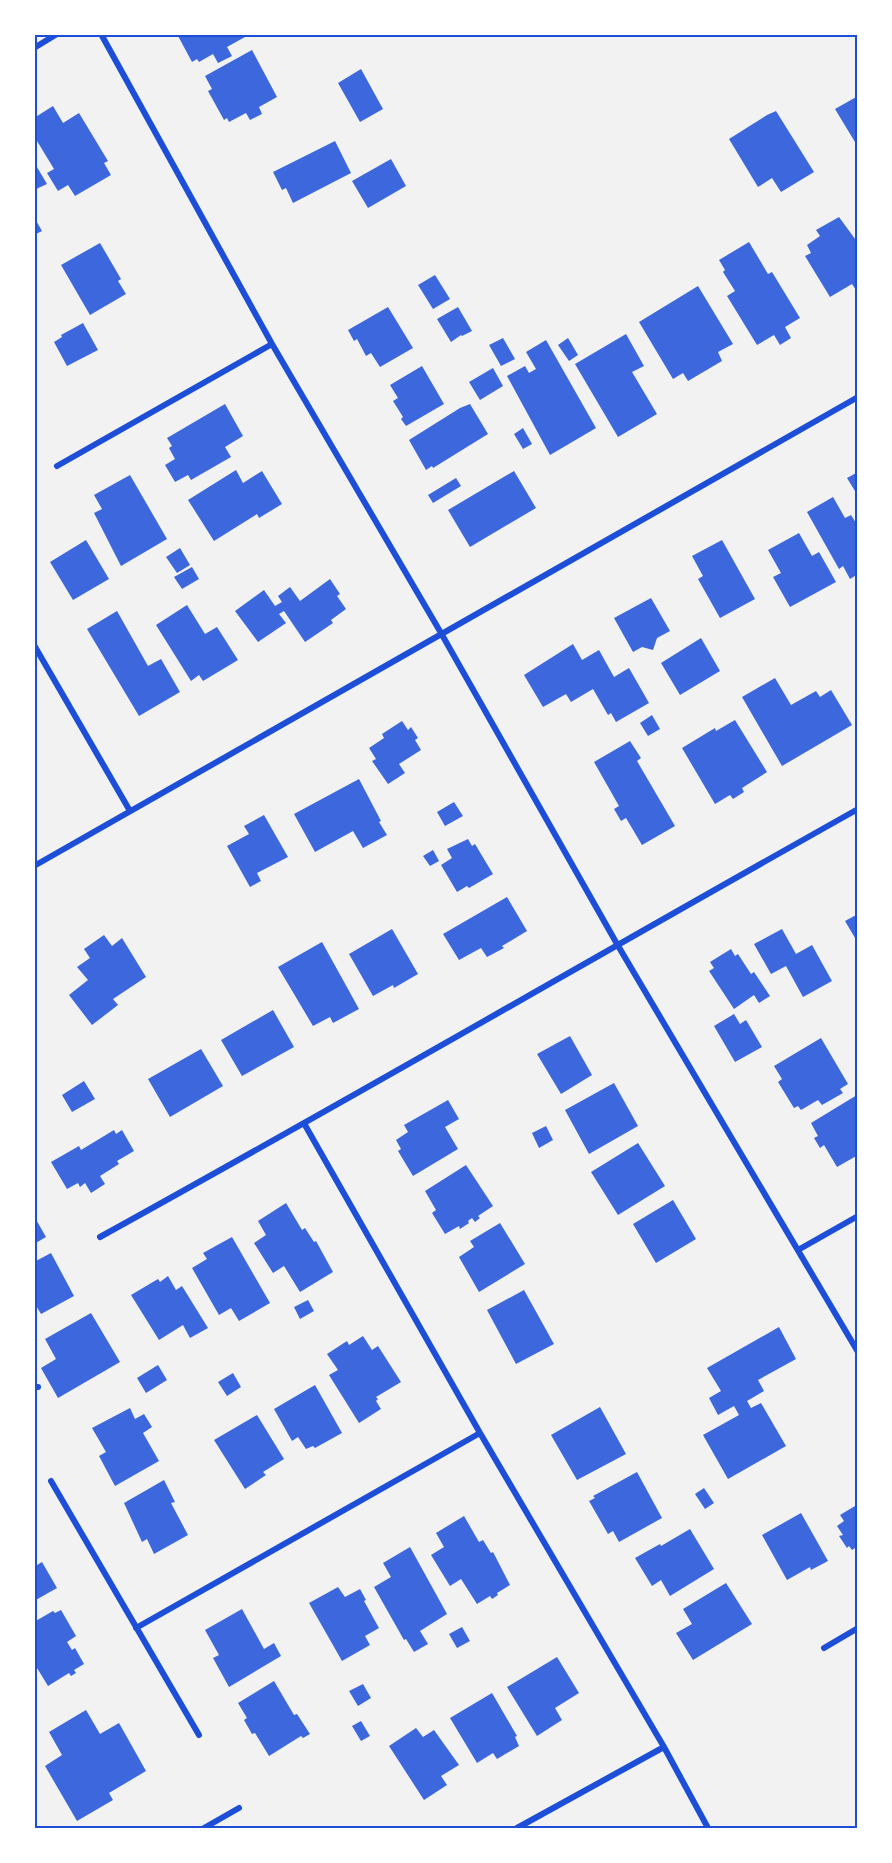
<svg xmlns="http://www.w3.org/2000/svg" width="892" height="1863" viewBox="0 0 892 1863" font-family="Signika,sans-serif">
	<rect width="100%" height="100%" fill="#f2f2f2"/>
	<path fill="#3d67dc" d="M177,34H244L245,37L227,47L232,56L218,63L213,54L199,62L197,59L192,62Z
		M252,50L277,97L259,107L262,114L250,120L246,113L229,122L227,118L224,120L208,91L212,89L205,76Z
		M361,69L383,109L360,122L338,83Z
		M858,96V147L835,109Z
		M53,106L63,123L79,113L108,161L104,163L111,175L75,196L68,185L58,191L47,173L54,169L34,136V118Z
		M776,111L814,172L781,192L772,178L758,187L729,139L767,115Z
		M335,141L351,173L293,203L286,188L282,190L273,172Z
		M391,159L406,186L368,208L352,181Z
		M34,162L47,184L34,190Z
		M34,217L42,231L34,235Z
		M839,217L858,243V293L852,284L830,297L805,256L811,253L807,245L820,236L816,230Z
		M749,242L768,274L772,272L800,318L785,327L791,338L780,345L774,335L757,345L727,296L735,291L723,272L725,270L719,260Z
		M100,243L121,279L118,281L126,294L90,315L61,265Z
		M435,275L450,299L433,309L418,285Z
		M698,286L733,344L718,352L722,361L688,381L683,373L673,379L639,322Z
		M388,307L413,348L380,367L371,353L366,356L357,339L354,341L348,330Z
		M458,307L472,331L462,336L461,335L451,342L437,319Z
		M83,323L98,350L67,366L54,342L62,337L61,335Z
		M626,334L644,366L632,372L657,414L618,437L575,364Z
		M503,338L515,359L501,366L489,345Z
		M568,338L578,355L569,361L558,345Z
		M546,340L596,428L550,455L507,376L525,366L529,373L536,369L526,352Z
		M422,366L444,404L406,426L401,419L403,417L393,401L398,398L390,385Z
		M493,368L503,386L480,400L469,382Z
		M225,404L243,436L225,447L231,457L191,480L188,475L175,482L165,465L175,459L169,448L172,446L167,438Z
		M470,404L488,434L433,468L432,466L426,470L409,440L460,408Z
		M523,428L532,444L523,449L514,434Z
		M236,470L243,483L262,471L282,504L259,518L257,514L214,541L188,500Z
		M514,471L536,508L470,547L448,510Z
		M858,472V496L847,478Z
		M130,475L167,539L121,566L94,513L102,509L94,495Z
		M456,478L461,486L433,503L428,495Z
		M833,497L845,518L851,515L858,526V574L850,579L843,566L839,569L807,512Z
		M799,533L812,556L819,552L836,582L790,607L773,577L781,573L768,550Z
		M86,540L109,579L73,600L50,562Z
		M722,540L755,599L720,618L698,579L703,576L692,556Z
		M180,548L190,565L177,573L166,557Z
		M192,567L199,579L182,589L174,577Z
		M330,579L340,594L337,596L346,609L331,620L333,623L305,642L284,611L279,614L286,623L258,642L235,611L264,590L275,606L282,602L278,596L290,587L300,601Z
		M651,598L670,631L657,638L653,650L642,647L633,652L614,618Z
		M187,605L205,634L217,627L238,660L203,681L199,675L191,681L156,625Z
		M117,611L148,666L161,659L180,692L139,716L87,629Z
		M701,638L720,671L680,695L661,663Z
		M573,644L582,660L599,650L614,677L629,668L649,703L616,722L611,713L608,715L593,689L571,702L566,694L543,707L524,675Z
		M775,678L791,705L816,691L820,697L831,690L852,725L782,766L742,697Z
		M652,715L660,729L648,736L640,723Z
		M735,720L767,772L742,788L744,792L733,799L730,795L715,804L682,748L715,728L716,731Z
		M402,721L408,730L411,727L418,738L415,740L421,750L399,764L405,773L388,784L372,761L376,759L369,748L384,738L382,734Z
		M630,741L641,758L637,761L675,826L642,845L626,818L621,821L614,809L619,806L594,762Z
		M359,779L381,821L379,822L387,835L363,848L353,831L315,852L294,814Z
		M454,802L463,816L445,826L437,812Z
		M264,815L288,857L257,873L261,881L250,887L227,846L249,834L244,826Z
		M468,839L472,846L475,844L493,874L469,888L467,886L457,892L441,865L452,858L447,849Z
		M433,850L439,861L430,866L423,856Z
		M507,897L527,931L502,946L504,948L487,957L481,948L459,960L443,934Z
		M858,914V943L845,921Z
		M392,929L418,974L394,988L393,985L373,996L349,954Z
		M782,929L796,954L812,945L832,981L803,997L786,966L771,974L754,944Z
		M104,935L112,946L122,938L146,977L113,999L118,1005L92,1025L69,995L88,980L77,967L90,958L84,949Z
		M322,942L359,1009L333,1023L330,1017L313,1026L278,967Z
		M731,949L735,956L738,954L751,974L754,972L770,996L759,1003L754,995L734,1009L709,971L714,968L710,962Z
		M273,1010L294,1047L242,1076L221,1040Z
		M734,1014L740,1024L746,1020L762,1047L735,1062L714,1026Z
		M570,1036L592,1075L561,1094L537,1054Z
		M821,1038L848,1084L840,1089L843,1093L822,1105L818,1100L801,1110L798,1106L794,1108L778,1082L782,1079L774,1066Z
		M201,1049L223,1086L170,1117L148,1079Z
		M84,1081L95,1099L72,1112L62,1095Z
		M614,1083L638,1126L589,1154L565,1110Z
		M857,1095L858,1155L837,1167L824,1145L820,1148L814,1138L818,1136L811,1123Z
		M448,1100L459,1119L445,1127L458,1149L413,1176L398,1151L401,1149L396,1140L408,1132L404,1125Z
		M546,1126L553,1140L539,1148L532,1133Z
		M114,1130L116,1134L122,1130L134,1151L117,1161L119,1164L100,1176L105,1184L91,1193L85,1183L80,1187L78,1183L67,1189L51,1162L79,1146L81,1150Z
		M638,1143L665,1186L618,1215L591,1172Z
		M466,1165L493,1206L478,1216L480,1218L475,1222L472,1218L468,1221L469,1223L460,1229L459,1226L445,1234L432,1213L436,1210L425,1191Z
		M673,1200L696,1239L656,1263L633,1224Z
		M286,1203L302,1230L305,1228L314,1242L316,1241L333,1272L300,1292L284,1266L273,1273L254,1243L266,1235L258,1221Z
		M34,1216L46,1237L34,1244Z
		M500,1223L525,1264L479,1292L459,1257L474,1247L470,1241Z
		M232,1237L270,1303L239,1321L231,1308L219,1315L192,1268L207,1259L203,1253Z
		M51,1253L74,1296L41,1314L34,1302V1262Z
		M168,1276L176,1290L182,1286L208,1328L190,1338L183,1325L159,1340L131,1295L158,1279L160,1282Z
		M524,1290L554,1344L516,1364L487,1310Z
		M308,1300L314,1311L300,1319L294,1307Z
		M91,1313L120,1362L58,1398L41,1368L56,1359L45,1339Z
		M779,1327L796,1359L758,1380L764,1391L747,1401L751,1408L761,1403L786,1446L728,1479L703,1435L739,1415L734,1406L718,1415L709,1398L721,1391L707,1368Z
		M363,1336L372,1350L378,1346L401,1382L376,1397L378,1399L376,1401L381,1409L359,1423L329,1375L338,1370L327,1354L347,1341L349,1345Z
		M158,1365L167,1380L146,1393L137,1378Z
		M233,1373L241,1387L227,1396L218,1382Z
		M315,1385L342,1433L315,1448L313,1446L306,1449L298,1437L292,1441L274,1409Z
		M600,1407L626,1454L577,1480L551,1435Z
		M130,1408L135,1419L144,1414L152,1427L143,1433L159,1461L115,1486L99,1456L106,1452L92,1428Z
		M257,1415L284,1459L263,1472L266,1475L245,1489L214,1440Z
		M637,1472L662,1518L619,1542L613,1531L608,1534L589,1501L595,1498L593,1496Z
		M164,1480L175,1502L171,1503L188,1535L154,1554L147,1539L142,1542L124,1503Z
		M704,1488L714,1503L705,1509L695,1494Z
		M855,1506L858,1510V1546L852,1550L849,1546L847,1548L839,1536L843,1535L837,1526L844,1521L840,1515Z
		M801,1513L828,1561L811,1570L810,1567L787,1580L762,1535Z
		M464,1516L479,1542L483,1540L491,1553L493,1552L510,1585L497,1593L498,1595L492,1599L490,1596L477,1604L461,1579L450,1586L431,1555L444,1547L436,1533Z
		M690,1529L714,1569L670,1596L661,1580L652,1586L635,1558L660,1544L661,1546Z
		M410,1547L447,1614L420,1631L428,1644L414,1652L406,1639L404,1640L374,1587L391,1577L383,1563Z
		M42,1562L57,1588L34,1601V1567Z
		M726,1583L752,1624L693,1660L676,1633L692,1624L683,1609Z
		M338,1587L345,1597L360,1589L366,1600L364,1601L379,1628L365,1636L370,1645L342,1661L309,1603Z
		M242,1609L264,1649L274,1643L281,1656L229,1687L213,1658L219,1655L205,1630Z
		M61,1610L76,1636L67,1642L72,1650L75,1648L84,1664L74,1670L76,1673L71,1676L69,1673L48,1686L34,1663V1622L53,1611L55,1613Z
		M462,1627L470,1641L457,1648L449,1634Z
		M557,1657L579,1693L555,1708L562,1720L537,1736L507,1687Z
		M274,1681L294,1715L297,1714L310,1734L303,1738L301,1736L269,1756L255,1733L252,1734L244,1720L247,1718L238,1703Z
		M363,1684L371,1698L358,1706L349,1691Z
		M492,1693L517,1736L515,1737L519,1746L497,1759L493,1753L477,1763L450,1718Z
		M86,1710L100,1734L119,1723L146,1771L109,1793L113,1800L77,1821L45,1766L62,1755L49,1732Z
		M361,1721L370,1736L361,1741L352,1726Z
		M416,1728L423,1737L434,1730L459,1765L441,1776L447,1785L424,1800L389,1746Z"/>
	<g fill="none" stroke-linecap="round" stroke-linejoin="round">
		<path stroke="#1d4ed8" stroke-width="6" d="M101,34L272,344L441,633L617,944L858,1352
			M34,48L57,34
			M57,466L272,344
			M34,645L130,811
			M34,866L858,397
			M305,1125L480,1433L664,1747L708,1828
			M100,1237C354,1097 605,951 858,809
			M798,1250L858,1216
			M34,1387H38
			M51,1481L199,1735
			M136,1628L480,1433
			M824,1648L858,1628
			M204,1828L239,1808
			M517,1828L664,1747"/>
	</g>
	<rect width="892" height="1863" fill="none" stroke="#ffffff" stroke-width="72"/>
	<rect x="36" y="36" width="820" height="1791" fill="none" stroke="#1d4ed8" stroke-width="2"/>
</svg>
